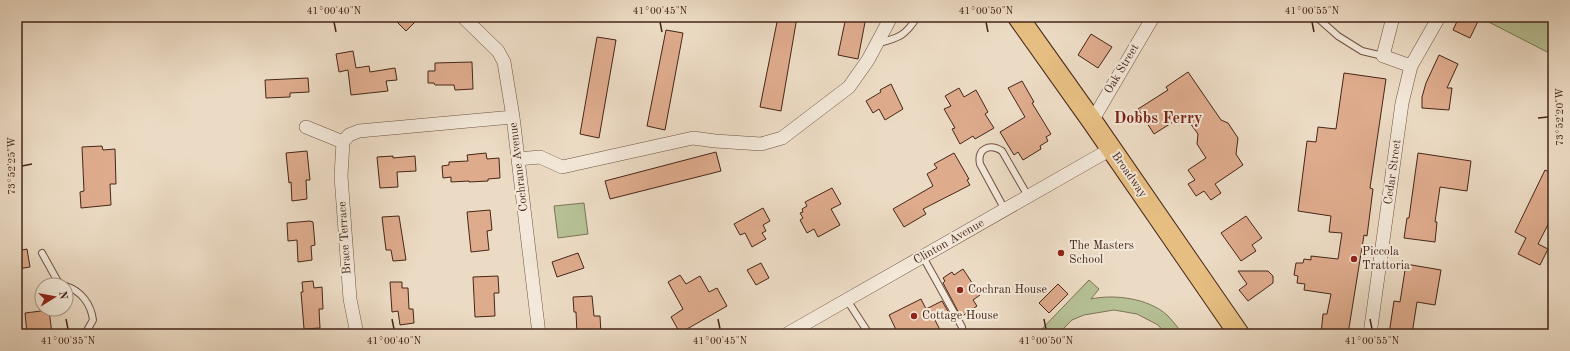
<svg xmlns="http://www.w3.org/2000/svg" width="1570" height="351" viewBox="0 0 1570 351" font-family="'Old Standard TT',serif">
	<rect width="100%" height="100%" fill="#ecdbc4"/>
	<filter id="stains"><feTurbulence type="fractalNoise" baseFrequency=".005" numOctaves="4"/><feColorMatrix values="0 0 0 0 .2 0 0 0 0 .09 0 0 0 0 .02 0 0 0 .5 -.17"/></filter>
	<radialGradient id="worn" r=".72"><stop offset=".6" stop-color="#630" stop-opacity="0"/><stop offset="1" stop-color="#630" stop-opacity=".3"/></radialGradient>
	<path fill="#b6c095" stroke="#7e7356" d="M1479,17H1553V55Z
		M584,203L588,234L558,238L554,206Z
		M1089,280L1099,289L1091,299C1114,294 1148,298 1167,315C1173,321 1178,328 1183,334H1166L1158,325L1137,314L1114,310L1084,315L1072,320L1058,334H1037Z"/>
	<path fill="#deab8c" stroke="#462618" d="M392,17H420L406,31Z
		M778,17H797L781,111L760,107Z
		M846,17H866L858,59L838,55Z
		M1459,17H1480L1470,38L1453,30Z
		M666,30L683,33L665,130L647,126Z
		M1091,34L1112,47L1098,68L1078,55Z
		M597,37L616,40L599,138L580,134Z
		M353,51L356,68L369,66L370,72L395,68L397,80L386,81L388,91L351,95L348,70L339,72L336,54Z
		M1439,55L1458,64L1447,88H1452L1449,110L1422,108V97L1426,83Z
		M472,62L473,89L455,90L454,85H435L434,83H428V71H435V63Z
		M1188,72L1221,120L1228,123L1238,138L1236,154L1243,165L1215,184L1221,193L1211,200L1204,191L1196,196L1188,184L1195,180L1188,170L1206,158L1197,144L1198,134L1184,115L1154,134L1138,109L1168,90L1166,87Z
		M1344,73L1386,79L1370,188L1373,189L1367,236L1364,235L1348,334H1321L1323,314H1327L1331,294L1304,290L1305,284L1297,283L1298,276L1294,275L1296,263H1303L1304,259L1311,260V256L1338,259L1342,233L1329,232L1331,216L1298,211L1307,141L1316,142L1318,127L1336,129Z
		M308,78L309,92L290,93V97L266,98L265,80Z
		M1022,81L1034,102L1032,103L1051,134L1046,137L1048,141L1040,146L1041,149L1023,160L1018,152L1014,155L1000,132L1025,117L1008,88Z
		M891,84L903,109L885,120L879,109L873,113L866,101L881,92L880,90Z
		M959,88L964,97L976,90L988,112L985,114L994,128L975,139L973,136L960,144L952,129L955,128L944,109L951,106L945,96Z
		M102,146L103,150L115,149L116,184H110L111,205L81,208L80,192L84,191L82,147Z
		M307,151L310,180H306L307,199L292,201L291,182L289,183L286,153Z
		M716,152L721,171L610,199L605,181Z
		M486,153L487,159L499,158L500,178L488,179V181L469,182V181L451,182V177L443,178L442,166L449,165V162L468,161L467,155Z
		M954,153L969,179L967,180L970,185L923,209L926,214L904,227L893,209L933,186L927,174L937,168L934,164Z
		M1418,153L1471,161L1467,191L1440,187L1435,222H1437L1435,242L1404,238L1407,218H1409Z
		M393,156V158L415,156L416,171L397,172L398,187L380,188L377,157Z
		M1545,170L1553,174V215L1538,244L1548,249L1540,265L1518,254L1526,238L1515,232Z
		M832,188L841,204L831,209L840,225L818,237L814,229L807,233L800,220L803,218L800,213L803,212L802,209L807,206L805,202Z
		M763,208L770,221L763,225L766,231L762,233L766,239L752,247L745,233L740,235L734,224Z
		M490,210L492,230L487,231L489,250L471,252L467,212Z
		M399,216L406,260L393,261L391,250H386L382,217Z
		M1246,216L1262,238L1252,245L1256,251L1241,261L1221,233Z
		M310,221L313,222L315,245L311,246L312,260L298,262L297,240L288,241L287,223Z
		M27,249L30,267L17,269V251Z
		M578,253L584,268L557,277L552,262Z
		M761,263L769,278L756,285L747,270Z
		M1406,264L1441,270L1435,305L1417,302L1412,334H1389L1394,301L1400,302Z
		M963,269L980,295L973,300L977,306L961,317L943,283L945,281L943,278L952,272L954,275Z
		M1238,271H1268L1273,276V283L1248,301L1239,290L1247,284Z
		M680,275L686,284L700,276L709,292L717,288L727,306L680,333L671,317L683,309L668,282Z
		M498,276L499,293H494L495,316L475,317L473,277Z
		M313,281L314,288L322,287L323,309H319L320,328L304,329L301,292H303L302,282Z
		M390,282H402V288H408L409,309H413L414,323L400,325L398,311L392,312Z
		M1058,284L1068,294L1049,313L1039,303Z
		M592,296L594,316H600L601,334H577L576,312H574L573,297Z
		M921,299L926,309L942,301L949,313L935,320L942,334H898L889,315Z
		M49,310L52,334H27L25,313Z"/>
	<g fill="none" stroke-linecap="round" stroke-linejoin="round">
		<g stroke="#705343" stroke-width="8">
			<path id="lane" d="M1318,17L1320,20L1338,36L1362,51L1383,56
				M879,43C899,38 906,35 917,17
				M1005,210L980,164C977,149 989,143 1002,151L1028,196
				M42,253L57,280L62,285
				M923,257L962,327V334
				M66,286C81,291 91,304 93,320L85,334
				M847,300L869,334"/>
		</g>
		<g stroke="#705343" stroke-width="14">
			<path id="street" d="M463,17L498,51L504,62L513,117L539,334
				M1393,17L1383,56L1411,66
				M1092,121L1153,17
				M306,127L343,142
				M518,159L540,157L562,167L693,138L715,141L761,144L782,138L849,87L868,60L891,17
				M357,334L350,299L341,176L343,142L349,135L359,131L513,117
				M787,334L1111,149
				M1370,334L1402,103L1411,66L1439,17"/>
		</g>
		<g stroke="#462618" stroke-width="22">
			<path id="primary" d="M1018,17L1092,121L1239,334"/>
		</g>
		<use href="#lane" stroke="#f3e8d9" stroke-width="6"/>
		<use href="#street" stroke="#f3e8d9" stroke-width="13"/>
		<use href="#primary" stroke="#e6be82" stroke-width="20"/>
	</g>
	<path fill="none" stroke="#462618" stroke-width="1.5" d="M334,22L336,32M660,22L662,32M986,22L988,32M1312,22L1314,32M1538,118L1548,117M22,166L32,164M66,319L68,329M392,319L394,329M718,319L720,329M1044,319L1046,329M1370,319L1372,329"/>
	<g fill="#8f2418" stroke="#f3e8d9" stroke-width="1.5">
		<circle cx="1061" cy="253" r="4"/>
		<circle cx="1354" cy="259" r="4"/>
		<circle cx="960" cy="290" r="4"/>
		<circle cx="914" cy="316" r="4"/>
	</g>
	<g text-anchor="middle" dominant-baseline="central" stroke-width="4" stroke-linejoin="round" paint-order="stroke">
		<g font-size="12" fill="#462618" stroke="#f3e8d9">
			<text transform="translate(1122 69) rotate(-59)">Oak Street</text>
			<text transform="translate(519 167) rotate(-97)">Cochrane Avenue</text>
			<text transform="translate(1393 172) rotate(-82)">Cedar Street</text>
			<text transform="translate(1129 175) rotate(55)">Broadway</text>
			<text transform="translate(345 238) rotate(-94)">Brace Terrace</text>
			<text transform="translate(949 242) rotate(-30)">Clinton Avenue</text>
		</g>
		<g font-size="12" fill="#462618" stroke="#f3e8d9" text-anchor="start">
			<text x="1069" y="246">The Masters<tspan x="1069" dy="14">School</tspan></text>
			<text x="1362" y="252">Piccola<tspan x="1362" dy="14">Trattoria</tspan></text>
			<text x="968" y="290">Cochran House</text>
			<text x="922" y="316">Cottage House</text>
		</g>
		<g font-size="16" font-weight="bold" fill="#7a1f14" stroke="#f3e8d9">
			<text x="1158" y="119">Dobbs Ferry</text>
		</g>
	</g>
	<rect width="1570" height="351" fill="none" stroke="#ecdbc4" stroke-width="44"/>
	<g transform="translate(54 297) rotate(79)"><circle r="19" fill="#f3e8d9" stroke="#ae9a8c"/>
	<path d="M0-3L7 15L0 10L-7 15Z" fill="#8f2418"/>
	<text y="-6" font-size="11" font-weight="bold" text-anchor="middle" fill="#462618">N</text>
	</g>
	<rect x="22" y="22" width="1526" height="307" fill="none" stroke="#462618" stroke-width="1.5"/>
	<g font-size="10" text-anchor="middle" fill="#462618">
		<text x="334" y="14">41°00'40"N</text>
		<text x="660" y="14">41°00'45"N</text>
		<text x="986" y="14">41°00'50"N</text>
		<text x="1312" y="14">41°00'55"N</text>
		<text transform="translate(1559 117) rotate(-90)" y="4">73°52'20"W</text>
		<text transform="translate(11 166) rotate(-90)" y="4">73°52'25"W</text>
		<text x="68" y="344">41°00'35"N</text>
		<text x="394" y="344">41°00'40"N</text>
		<text x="720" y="344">41°00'45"N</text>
		<text x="1046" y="344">41°00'50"N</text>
		<text x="1372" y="344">41°00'55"N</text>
	</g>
	<rect width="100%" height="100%" filter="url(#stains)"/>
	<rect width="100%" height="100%" fill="url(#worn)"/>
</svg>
